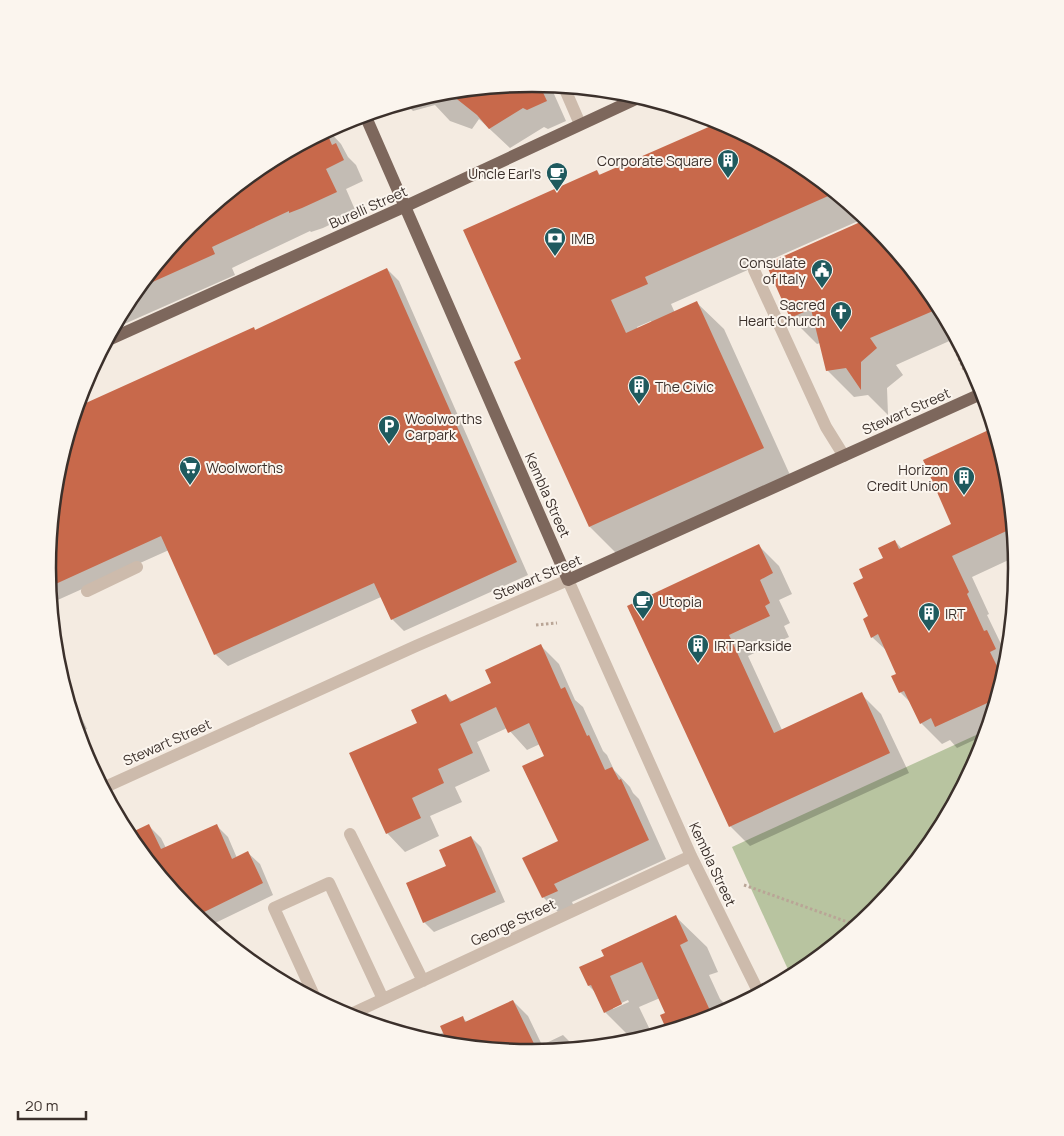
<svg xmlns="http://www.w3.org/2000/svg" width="1064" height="1136" viewBox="0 0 1064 1136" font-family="Manrope,sans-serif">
	<rect width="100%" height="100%" fill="#f4ebe1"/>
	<path fill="#b8c4a0" d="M987,730L980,754L935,837L874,911L801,971L791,976L732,847Z"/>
	<path fill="#0003" fill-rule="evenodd" d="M532,84L550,85L566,121L548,129L544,127L510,148L479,119L472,129L450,121L435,105L413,111L405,103L438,93Z
		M722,123L801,165L865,218L671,304L675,313L697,303L724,329L790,475L616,553L590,527L522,359L597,171L601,176ZM651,321L652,323L638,329L637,327Z
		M328,130L341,144L348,157L356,165L363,181L346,189L356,212L323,228L311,232L310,231L232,268L235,275L113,329L129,299L190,225L263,165Z
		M868,220L875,226L935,299L956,338L896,365L903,375L887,388L888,415L868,395L854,397L827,370L820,343L817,344L791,318Z
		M387,269L399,281L528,575L404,631L392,619L381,597L228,666L215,654L169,550L51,603L48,568L57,473L77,409L254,329L255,331Z
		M994,429L1007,474L1015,557L972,577L989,614L987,615L1002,646L1008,653L1007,663L985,735L957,748L950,740L942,744L921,723L912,704L900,692L898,674L888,652L872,637L865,578L885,558L895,541L902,549L953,524L924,461Z
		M759,546L779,566L792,594L779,600L790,623L784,626L789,637L748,656L782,730L861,694L881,714L909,773L750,846L730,826L629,607Z
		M541,646L559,664L575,700L583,707L603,751L607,755L614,770L630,787L633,793L639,799L666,859L572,902L575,909L562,916L543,897L560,842L546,757L540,744L527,750L507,728L477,742L490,771L455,787L462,802L430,816L439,836L405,852L387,833L419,723L446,695L453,702L493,683Z
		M59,669L87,729L79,732L102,781L100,782L84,753Z
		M216,825L228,837L237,858L248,853L260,864L273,895L209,926L189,910L128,836L149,826L161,838L166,848Z
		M471,837L481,847L505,902L434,932L424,922L448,867Z
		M676,917L707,947L718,972L709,975L720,999L730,1009L717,1016L668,1031L667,1013L660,998L639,1007L652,1034L634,1041L605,1012L595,992L589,986L605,957ZM628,1000L629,1002L613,1009V1007Z
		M513,1001L528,1016L542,1045L563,1035L576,1048L532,1052L437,1043L427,1040L444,1032L462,1017L467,1022Z"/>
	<path fill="#c8694b" d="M532,84H539L547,101L527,110L523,108L489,129L477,115L448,92Z
		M720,122L801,165L835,193L645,277L648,284L611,300L626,333L697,301L764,448L589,527L514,362L521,359L463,230L597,170L599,175Z
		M326,131L332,145L336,143L344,160L326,169L337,192L302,208L289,213V211L212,247L215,254L137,289L190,225L263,165Z
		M867,219L875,226L935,299L940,308L870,338L877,348L861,362V390L846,368L826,371L811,309L790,318L766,264Z
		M387,268L517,562L391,620L374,583L214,655L161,536L49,587L48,568L57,473L77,407L254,327L255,330Z
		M993,428L1007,474L1013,528L952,556L969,592L967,594L984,631L987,630L996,649L990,652L1003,678L996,699L935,727L931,718L920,724L904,691L899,693L891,676L896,674L878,634L871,638L863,619L868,616L853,583L863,578L859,569L883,558L878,548L895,540L899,549L951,524L923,460Z
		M759,544L773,573L760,580L770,603L765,606L770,616L729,635L774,733L862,692L890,753L729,827L627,606Z
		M541,644L561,689L565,687L587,736L589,735L605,770L612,767L619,780L621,779L649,840L554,884L558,891L542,898L522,858L558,841L522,766L544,756L529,723L508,733L496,707L460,724L473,753L438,769L444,783L412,798L421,818L386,834L349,753L417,723L411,710L446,694L450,702L491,683L485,670Z
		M149,824L161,849L217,824L232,859L248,851L263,883L196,916L189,910L128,834Z
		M471,836L496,892L423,923L406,883L446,866L439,850Z
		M676,915L688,941L680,945L713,1017L667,1031L660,1015L665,1013L642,962L610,976L622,1004L604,1013L591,985L588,986L579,967L604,956L601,950Z
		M513,1000L538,1052L448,1044L440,1026L463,1016L465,1022Z"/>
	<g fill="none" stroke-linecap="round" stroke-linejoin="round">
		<path stroke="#b9a596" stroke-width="3" stroke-dasharray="2.5 2.5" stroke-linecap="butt" d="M931,294L965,372
			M536,625L557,623
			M744,885L856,925"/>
		<path stroke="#cdbbac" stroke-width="12" d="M564,87L580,124
			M754,270L826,427L844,456
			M87,591L137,567
			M103,788L416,646L568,580L691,856L759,993
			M350,834L423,981
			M316,1000L274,908L329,883L383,999
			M347,1016L691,856"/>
		<path stroke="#7d675c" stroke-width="12" d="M365,115L568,580L983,393
			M106,341L406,206L640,97"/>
	</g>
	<defs>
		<g id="building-pin" transform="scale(1.125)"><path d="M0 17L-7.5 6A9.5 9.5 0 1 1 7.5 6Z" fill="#1f5a5e" stroke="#fbf5ee"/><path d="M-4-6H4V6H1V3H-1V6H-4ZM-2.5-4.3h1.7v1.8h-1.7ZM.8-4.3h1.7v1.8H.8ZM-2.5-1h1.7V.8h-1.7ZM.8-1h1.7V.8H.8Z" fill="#fff"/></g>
		<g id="cafe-pin" transform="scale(1.125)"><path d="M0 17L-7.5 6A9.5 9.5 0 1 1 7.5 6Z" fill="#1f5a5e" stroke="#fbf5ee"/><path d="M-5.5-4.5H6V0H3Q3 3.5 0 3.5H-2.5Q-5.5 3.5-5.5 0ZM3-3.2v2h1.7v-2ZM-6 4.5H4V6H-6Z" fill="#fff"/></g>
		<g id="bank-pin" transform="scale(1.125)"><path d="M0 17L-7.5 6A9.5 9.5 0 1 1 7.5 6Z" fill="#1f5a5e" stroke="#fbf5ee"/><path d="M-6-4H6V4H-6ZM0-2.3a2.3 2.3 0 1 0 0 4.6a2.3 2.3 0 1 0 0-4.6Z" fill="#fff"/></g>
		<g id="civic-pin" transform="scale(1.125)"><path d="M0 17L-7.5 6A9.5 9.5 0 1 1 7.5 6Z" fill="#1f5a5e" stroke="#fbf5ee"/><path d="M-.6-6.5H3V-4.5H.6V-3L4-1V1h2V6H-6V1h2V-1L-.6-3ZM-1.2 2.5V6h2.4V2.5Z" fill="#fff"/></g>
		<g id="church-pin" transform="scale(1.125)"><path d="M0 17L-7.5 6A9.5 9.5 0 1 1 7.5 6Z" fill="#1f5a5e" stroke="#fbf5ee"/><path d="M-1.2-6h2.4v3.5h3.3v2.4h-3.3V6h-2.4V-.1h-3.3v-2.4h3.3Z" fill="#fff"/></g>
		<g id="parking-pin" transform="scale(1.125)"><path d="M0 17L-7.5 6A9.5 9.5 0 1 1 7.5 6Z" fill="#1f5a5e" stroke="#fbf5ee"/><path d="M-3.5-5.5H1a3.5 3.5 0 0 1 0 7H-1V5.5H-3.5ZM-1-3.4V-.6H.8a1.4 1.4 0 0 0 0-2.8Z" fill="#fff"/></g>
		<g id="supermarket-pin" transform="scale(1.125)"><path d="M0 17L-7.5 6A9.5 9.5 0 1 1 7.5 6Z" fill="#1f5a5e" stroke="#fbf5ee"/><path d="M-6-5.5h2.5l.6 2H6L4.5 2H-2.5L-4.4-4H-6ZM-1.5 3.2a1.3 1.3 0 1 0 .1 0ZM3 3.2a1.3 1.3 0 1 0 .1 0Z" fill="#fff"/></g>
	</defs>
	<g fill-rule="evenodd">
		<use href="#building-pin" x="728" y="160"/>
		<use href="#cafe-pin" x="557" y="173"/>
		<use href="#bank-pin" x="555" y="238"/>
		<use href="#civic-pin" x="822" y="270"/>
		<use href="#church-pin" x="841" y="312"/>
		<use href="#building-pin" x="639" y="386"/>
		<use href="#parking-pin" x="389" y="426"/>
		<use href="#supermarket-pin" x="190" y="467"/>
		<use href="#building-pin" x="964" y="477"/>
		<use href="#cafe-pin" x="643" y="601"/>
		<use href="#building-pin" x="929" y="613"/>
		<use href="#building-pin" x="698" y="645"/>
	</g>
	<g text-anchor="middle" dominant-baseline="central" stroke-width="4" stroke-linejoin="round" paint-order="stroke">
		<g font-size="14" fill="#3b302b" stroke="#fbf5ee" text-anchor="start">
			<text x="712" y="160" text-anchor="end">Corporate Square</text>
			<text x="541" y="173" text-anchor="end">Uncle Earl's</text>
			<text x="571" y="238">IMB</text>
			<text x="806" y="262" text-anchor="end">Consulate<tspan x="806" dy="16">of Italy</tspan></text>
			<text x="825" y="304" text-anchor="end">Sacred<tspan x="825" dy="16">Heart Church</tspan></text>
			<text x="655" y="386">The Civic</text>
			<text x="405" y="418">Woolworths<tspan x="405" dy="16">Carpark</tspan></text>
			<text x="206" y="467">Woolworths</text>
			<text x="948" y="469" text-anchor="end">Horizon<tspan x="948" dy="16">Credit Union</tspan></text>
			<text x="659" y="601">Utopia</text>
			<text x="945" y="613">IRT</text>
			<text x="714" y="645">IRT Parkside</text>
		</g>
		<g font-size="14" fill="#3b302b" stroke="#fbf5ee">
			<text transform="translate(368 207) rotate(-24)">Burelli Street</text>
			<text transform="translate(906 411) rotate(-24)">Stewart Street</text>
			<text transform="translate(548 495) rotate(66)">Kembla Street</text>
			<text transform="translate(537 577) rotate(-23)">Stewart Street</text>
			<text transform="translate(167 742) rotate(-24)">Stewart Street</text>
			<text transform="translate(713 864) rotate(65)">Kembla Street</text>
			<text transform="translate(513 922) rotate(-25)">George Street</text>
		</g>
	</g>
	<path d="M0 0H1064V1136H0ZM56 568a476 476 0 1 1 952 0a476 476 0 1 1-952 0Z" fill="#fbf5ee" fill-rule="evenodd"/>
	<path fill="none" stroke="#3b302b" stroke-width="2.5" d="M56 568a476 476 0 1 1 952 0a476 476 0 1 1-952 0Z"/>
	<path d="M18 1111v8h68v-8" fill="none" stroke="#3b302b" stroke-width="2.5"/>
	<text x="25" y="1111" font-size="15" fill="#3b302b" stroke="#fbf5ee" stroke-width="4" paint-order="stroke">20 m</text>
</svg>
